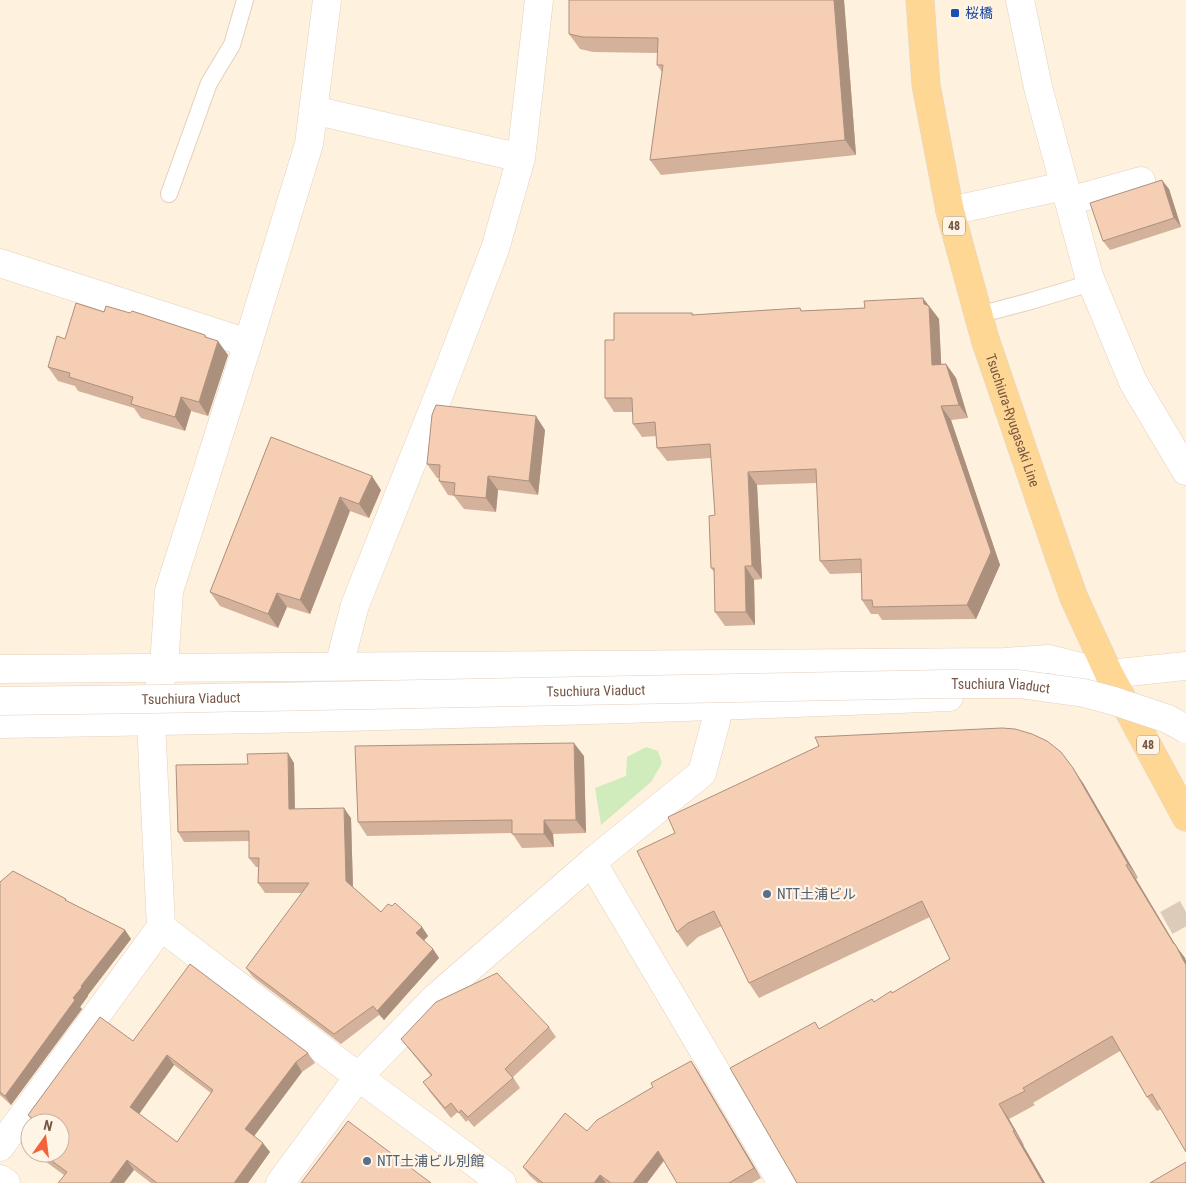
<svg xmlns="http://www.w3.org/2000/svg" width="1186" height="1183" viewBox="0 0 1186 1183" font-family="'Roboto Condensed','Noto Sans JP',sans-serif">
	<rect width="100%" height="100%" fill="#fef2de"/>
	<path fill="#d0ecbc" d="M646,747L658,751L662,763L651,782L601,825L595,788L626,776L627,757Z"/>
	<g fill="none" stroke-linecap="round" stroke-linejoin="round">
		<path stroke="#dccbb8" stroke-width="25" stroke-dasharray="25 12" stroke-linecap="butt" d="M1134,941L1186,912"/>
		<g stroke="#e4cfbd" stroke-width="18">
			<path id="service" d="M169,194L209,83L232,45L245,0
				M978,315L1031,301L1091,283"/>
		</g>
		<g stroke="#e4cfbd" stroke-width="29">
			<path id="minor" d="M1020,0L1038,87L1089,276L1133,382L1186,471
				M313,110L521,158
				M1069,201L1141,181
				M950,211L1064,186
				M0,263L248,343
				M339,666L355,605L440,392L495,249L521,158L539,0
				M592,862L782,1183
				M161,927L372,1087L502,1183
				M0,1147L161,927L151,722L164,667L169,591L248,343L309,144L327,0
				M0,1179L6,1183
				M280,1183L359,1076L435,998L592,862L702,773L716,721L718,706"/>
		</g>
		<g stroke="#e4cfbd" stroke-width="29">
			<path id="tertiary" d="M0,669L1004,662L1049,659L1109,674
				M0,724C316,719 633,710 949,697"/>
		</g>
		<g stroke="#ead0b9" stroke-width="29">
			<path id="secondary" d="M1109,674L1186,666"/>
		</g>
		<g stroke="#ded6d2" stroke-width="29">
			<g id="primary">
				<path id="s1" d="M920,0L926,85L950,211L985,339L1058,553L1074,598L1109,674L1186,817"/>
			</g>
		</g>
		<use href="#service" stroke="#fff" stroke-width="16"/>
		<use href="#minor" stroke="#fff" stroke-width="28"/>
		<use href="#tertiary" stroke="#fff" stroke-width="28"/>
		<use href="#secondary" stroke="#fff" stroke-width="28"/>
		<use href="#primary" stroke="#ffd794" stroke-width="28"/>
		<g stroke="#e4cfbd" stroke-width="29" stroke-linecap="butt">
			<g id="tertiary-bridge">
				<path id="s2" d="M0,701L156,699L946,684H1019L1084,693L1114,701L1168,719L1186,729"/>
			</g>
		</g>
		<use href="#tertiary-bridge" stroke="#fff" stroke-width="28"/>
	</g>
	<path fill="#d4b19b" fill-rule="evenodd" d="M569,0H844L856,155L661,175L650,160L662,72L657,65L658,53L593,52L580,49L569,34Z
		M1169,189L1181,227L1110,250L1103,241Z
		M928,305L929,306L939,319L941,364H946L956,378L968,418L951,420L1000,565L976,619L882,620L878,614H871L862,600L861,573L830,574L820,561L817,483L757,485L762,579L754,580L755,625L725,626L715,612L714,572L711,568L715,515L711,458L667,461L657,448L656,436L642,437L633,424V412H614L605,398L692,313L694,315L800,308L802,311Z
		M205,335L207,338L228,355L208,416L191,411L185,431L141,418L134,408L78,391L75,386L58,381L48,367L65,339Z
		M545,430L538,495L498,490L496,512L464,509L454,496L448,495L439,481V478H437L427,464Z
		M271,437L381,490L369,518L350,511L310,614L287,607L278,628L220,606L210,592Z
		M584,756L586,833L553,834L554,847L522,848L512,833L367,836L358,822Z
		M294,763L295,809L351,818L353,887L381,912L422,927L428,936L424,941L433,949L439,958L384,1020L379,1015L341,1044L253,977L246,968L302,893H265L258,883L259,867H256L249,858V841L184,842L178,832Z
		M1083,783L1138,878L1136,879L1176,946L1185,958L1161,1109L1157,1111L1147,1097L1120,1051L1033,1103L1035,1105L1009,1119L1024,1145H1023L1045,1183H797L820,1029L892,993L950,959L930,917L759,998L749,983L722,926L698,937L687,947L677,932L637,851Z
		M0,882L66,899L67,901L125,930L131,939L88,995V996L80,1007L82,1009L11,1105L0,1095Z
		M549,1027L556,1037L513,1077L520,1088L474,1127L468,1120L466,1122L458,1112L451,1118L430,1092L423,1082L431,1076L408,1048L401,1039Z
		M133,1041L308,1053L315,1063L302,1072L254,1136L270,1152L248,1183H151L134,1170L64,1175L34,1153H60V1123H34L28,1115ZM174,1065L211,1093L177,1142L139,1114Z
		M691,1061L697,1070L761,1178L752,1183H677L664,1161L647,1183H538L530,1176L523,1167L587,1131L653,1087Z"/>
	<path fill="#ac907e" d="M834,0H844L856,155L845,140Z
		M1162,180L1169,189L1181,227L1174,218Z
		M923,298L939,319L942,379L932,365Z
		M218,341L228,355L208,416L199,402Z
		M946,364L956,378L968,418L959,405Z
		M181,397L191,411L185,431L175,417Z
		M941,406L951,420L1000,565L976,619L967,605Z
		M536,416L545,430L538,495L529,481Z
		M748,472L757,485L762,579L752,566Z
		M372,476L381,490L369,518L359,504Z
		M488,476L498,490L496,512L486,498Z
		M340,497L350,511L310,614L300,600Z
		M745,566L754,580L755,625L746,612Z
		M277,593L287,607L278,628L268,614Z
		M574,743L584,756L586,833L576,820Z
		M288,753L294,763L295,819L289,809Z
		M1073,768L1083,783L1138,878L1128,864Z
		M344,808L351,818L353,890L346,881Z
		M544,820L553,834L554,847L544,834Z
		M1126,865L1136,879L1176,946L1185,958L1186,961V965Z
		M422,927L428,936L422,942L416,933Z
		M125,930L131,939L88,995V996L80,1007L82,1009L11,1105L5,1096L73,998L81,986Z
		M433,949L439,958L384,1020L377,1011Z
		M167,1055L174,1065L137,1117L130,1107Z
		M691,1061L697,1070L761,1178L754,1168Z
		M296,1062L302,1072L252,1139L245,1129Z
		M999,1104L1009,1119L1024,1145L1014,1130Z
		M1013,1131L1023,1145L1045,1183H1043Z
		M263,1143L270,1152L248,1183H234Z
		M658,1151L664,1160L647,1183H633Z
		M127,1160L134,1170L124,1183H110Z
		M600,1175L606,1183H594Z"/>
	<path fill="#f6ceb4" stroke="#ac907e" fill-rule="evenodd" d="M569,0H834L845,140L650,160L663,65H657L658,38L583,37L569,34Z
		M1162,180L1174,218L1103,241L1090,203Z
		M923,298L924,304L929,306L932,365L946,364L959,405L941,406L991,552L967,605L873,607L872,600H862L861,559L820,561L816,469L748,472L752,566H745L746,612H715L714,568H711L709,516L715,515L710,444L657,448L655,422L633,424L632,398H605V340H614V313H692V315L800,308L801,311L865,308L864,301Z
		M76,303L104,312L106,306L130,313L132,311L205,335V337L218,341L199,402L181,397L175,417L131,404L133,397L69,377L70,373L48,367L57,336L65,339Z
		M436,405L536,416L529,481L488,476L486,498L454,495L455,483L439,481L440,465L427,464L432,415Z
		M271,437L372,476L359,504L340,497L300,600L277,593L268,614L210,592Z
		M1002,728L1015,729L1032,734L1047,741L1061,752L1073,768L1128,864L1126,865L1174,944H1175L1186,965V1152L1152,1094L1147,1097L1112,1036L1023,1088L1025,1091L999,1104L1014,1130L1013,1131L1043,1183H797L730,1068L815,1022L819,1029L872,999L874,1002L891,991L892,993L950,959L922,901L749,983L714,911L688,923L677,932L637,851L675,833L668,817L819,746L815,737Z
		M574,743L576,820H544V834H512V820L358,822L355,746Z
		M288,753L289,809L344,808L346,881L381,912L388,904L392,906L395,903L422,927L416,933L433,949L377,1011L373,1006L334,1034L246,968L309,883H258L259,858H249V831L178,832L176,765L248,764L247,754Z
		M13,871L66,899L65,900L125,930L81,986L82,987L73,998L75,1000L5,1096L0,1092V882Z
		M190,964L308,1053L296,1062L245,1129L263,1143L234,1183H157L127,1160L110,1183H58L67,1172L41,1153H60V1123H38L28,1115L100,1017L133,1041ZM167,1055L213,1090L177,1142L130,1107Z
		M497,973L549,1027L505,1069L513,1078L468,1117L461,1110L459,1113L451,1103L445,1108L423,1082L432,1075L401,1039L436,1002Z
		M691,1061L754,1168L729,1183H677L658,1151L633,1183H611L600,1175L594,1183H543L523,1167L565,1113L587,1131L597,1120L653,1087L651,1083Z
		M348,1121L431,1183H301Z
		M30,1134V1145L25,1141Z
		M1186,1162V1183H1150Z"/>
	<rect fill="#1a4fb4" stroke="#fff5e6" stroke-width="2" x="950" y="8" width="10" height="10" rx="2.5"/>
	<g fill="#5c6f8a" stroke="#fff5e6" stroke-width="2">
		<circle cx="767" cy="894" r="5"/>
		<circle cx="367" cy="1161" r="5"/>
	</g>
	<g text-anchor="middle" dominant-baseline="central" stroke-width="4.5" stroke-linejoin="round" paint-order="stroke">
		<g fill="#fff5e6" stroke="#9f8675" stroke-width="1">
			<rect x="943" y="216.5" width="22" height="19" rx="4"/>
			<rect x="1137" y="735.5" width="22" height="19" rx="4"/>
		</g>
		<g font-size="12" font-weight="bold" fill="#765645">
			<text x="954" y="226">48</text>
			<text x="1148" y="745">48</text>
		</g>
		<g font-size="14" fill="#164399" stroke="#fff5e6" text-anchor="start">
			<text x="965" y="13">桜橋</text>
		</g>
		<g font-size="14" fill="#765645" stroke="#fff5e6">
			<text stroke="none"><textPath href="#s1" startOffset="432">Tsuchiura-Ryugasaki Line</textPath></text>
			<text stroke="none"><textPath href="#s2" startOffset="1001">Tsuchiura Viaduct</textPath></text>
			<text stroke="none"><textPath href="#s2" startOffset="596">Tsuchiura Viaduct</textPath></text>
			<text stroke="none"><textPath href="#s2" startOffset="191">Tsuchiura Viaduct</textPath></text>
		</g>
		<g font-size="14" fill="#4e5e75" stroke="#fff5e6" text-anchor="start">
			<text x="777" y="894">NTT土浦ビル</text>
			<text x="377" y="1161">NTT土浦ビル別館</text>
		</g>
	</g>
	<g transform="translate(45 1138) rotate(14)"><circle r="24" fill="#fff5e6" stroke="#c8b5a6"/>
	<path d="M0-4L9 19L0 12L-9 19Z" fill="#f36238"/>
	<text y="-8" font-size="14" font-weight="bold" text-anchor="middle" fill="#765645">N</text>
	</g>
</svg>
